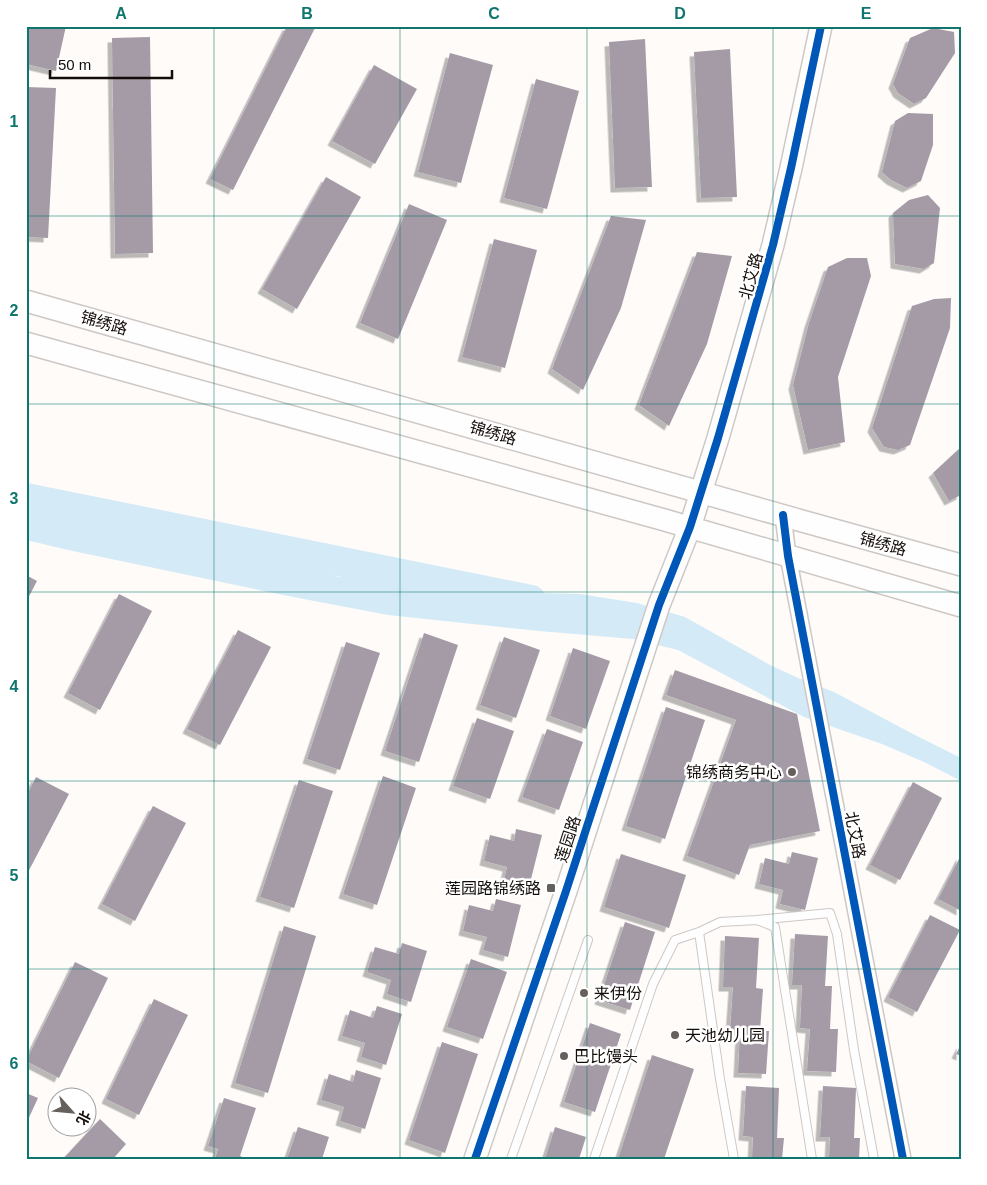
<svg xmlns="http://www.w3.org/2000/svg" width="987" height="1185" viewBox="0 0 987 1185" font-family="Helvetica,'Noto Sans SC',sans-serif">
	<defs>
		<filter id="shadow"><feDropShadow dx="-4.5" dy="4.5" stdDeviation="0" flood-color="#0004"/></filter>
	</defs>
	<rect width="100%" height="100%" fill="#fefbf9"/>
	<path fill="#d4ebf7" d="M26,498L292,552L338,577L410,575L492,592L580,594L637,603L685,617L770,665L796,677L834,692L913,734L961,758V781L924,762L882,744L804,717L678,650L633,639L539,631L388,615L283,595L68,550L26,540Z"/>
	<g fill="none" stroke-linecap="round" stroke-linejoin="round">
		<path stroke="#d4ebf7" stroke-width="30" d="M26,498L531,600"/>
	</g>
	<path fill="#a59ba6" filter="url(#shadow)" d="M27,26H66L56,71L26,64Z
		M287,26H316L233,190L210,179Z
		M933,28L954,32L955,53L926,98L914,104L898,93L893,84L910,38Z
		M150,37L153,253L115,254L112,38Z
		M645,39L652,187L615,188L609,42Z
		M730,49L737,197L701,198L694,52Z
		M450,53L493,65L461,183L418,172Z
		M374,65L417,89L375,164L332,141Z
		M536,79L579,91L547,209L504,198Z
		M26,87L56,88L48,238L26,237Z
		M908,113L933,114V145L921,181L907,188L891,180L882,172L895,121Z
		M326,177L361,197L297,309L262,289Z
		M928,195L940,208L934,263L924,269L895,264L893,213L909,200Z
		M409,204L447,220L398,339L360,323Z
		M611,216L646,220L621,308L583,390L552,369Z
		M494,239L537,250L505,368L462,357Z
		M697,252L732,256L707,344L669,426L639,405Z
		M847,258H867L871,276L838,377L845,442L808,450L793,385L809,323L828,267Z
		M951,298L950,328L910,445L898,450L884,447L872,428L912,306L934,299Z
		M961,447V495L949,501L933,473Z
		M26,575L37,581L26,602Z
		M119,594L152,611L100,710L68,693Z
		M238,630L271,647L220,745L187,729Z
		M424,633L458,645L419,762L385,751Z
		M504,637L540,650L516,718L480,705Z
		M346,642L380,653L340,770L307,759Z
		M573,648L610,661L586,729L550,716Z
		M675,670L797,714L820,831L750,845L739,875L687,856L736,720L666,695Z
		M666,707L705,720L665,839L626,826Z
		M477,718L514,731L490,799L453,786Z
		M547,729L583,742L559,810L522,797Z
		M383,776L416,788L377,905L343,894Z
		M36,777L69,794L26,876V797Z
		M299,780L333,791L294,908L260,897Z
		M913,782L942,798L900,880L870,865Z
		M153,806L186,823L135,921L102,904Z
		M516,829L542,835L529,887L504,880L507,867L484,861L490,835L514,841Z
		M792,852L818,858L805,910L780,904L783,890L759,884L765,858L789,864Z
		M621,854L686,875L669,928L604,907Z
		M961,855V911L938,899Z
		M496,899L521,905L508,957L483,950L487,937L463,931L469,905L493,911Z
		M930,915L960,930L917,1012L888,997Z
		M625,922L655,932L630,1010L599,1000Z
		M284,926L316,936L268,1093L235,1083Z
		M795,934L828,936L825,986H832L830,1029H838L836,1072L807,1071L810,1029L800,1028L802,985H792Z
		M725,936L759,938L756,988L763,989L760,1031H769L766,1074L738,1073L740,1031L730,1030L733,987H723Z
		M402,943L427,951L411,1002L387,994L391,980L367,972L375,947L399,954Z
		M471,959L507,972L483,1039L447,1027Z
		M75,962L108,978L59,1078L26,1061Z
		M154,999L188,1015L139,1115L106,1099Z
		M377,1006L402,1014L386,1065L361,1057L365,1043L342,1036L350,1010L373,1018Z
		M590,1023L621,1034L595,1112L564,1102Z
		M442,1042L478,1054L445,1153L409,1140Z
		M961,1044V1056L956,1054Z
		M652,1055L694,1069L664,1159H618Z
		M356,1070L381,1078L365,1129L340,1121L344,1107L321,1100L329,1074L353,1082Z
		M746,1086L779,1088L777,1138H784L782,1159H752L753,1137L743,1136Z
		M823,1086L856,1088L854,1138H860L859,1159H829L830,1137H820Z
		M26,1093L38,1098L26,1124Z
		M224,1098L256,1108L240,1156L247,1159H215L218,1149L208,1146Z
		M100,1119L126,1144L113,1159H63Z
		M298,1127L329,1137L322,1159H287Z
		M555,1127L586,1137L579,1159H545Z"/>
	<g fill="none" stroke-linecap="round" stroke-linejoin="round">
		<g stroke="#cec8c5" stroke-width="10">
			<path id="lane" d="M757,920L830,913L837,934L854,1050L874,1159
				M699,932L720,922L757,920L775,927L812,1159
				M511,1159L588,940
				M594,1159L653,984L675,940L699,932L720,1079L734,1159"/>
		</g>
		<g stroke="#cec8c5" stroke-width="18">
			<path id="street" d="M783,515L788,556L903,1159"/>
		</g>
		<g stroke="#cec8c5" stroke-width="24">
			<path id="secondary" d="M26,301L802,521L961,565
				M26,343L661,519L961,606
				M475,1159L566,891L659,605L690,527L718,438L773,245L791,168L821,26"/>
		</g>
		<use href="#lane" stroke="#fffefe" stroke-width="8"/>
		<use href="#street" stroke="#fffefe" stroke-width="15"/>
		<use href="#secondary" stroke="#fffefe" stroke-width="21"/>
		<g stroke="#fff" stroke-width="11">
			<path id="cycleway" d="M783,515L788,556L903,1159
				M475,1159L566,891L659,605L690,527L718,438L773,245L791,168L821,26"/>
		</g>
		<use href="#cycleway" stroke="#0057b8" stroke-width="8"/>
	</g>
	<path fill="none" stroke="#0f766e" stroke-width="1" stroke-opacity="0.55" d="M214,26V1159M400,26V1159M587,26V1159M773,26V1159M26,216H961M26,404H961M26,592H961M26,781H961M26,969H961"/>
	<g fill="#66605d" stroke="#fff" stroke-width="2">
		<circle cx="792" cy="772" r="5"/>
		<rect x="546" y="883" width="10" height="10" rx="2.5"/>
		<circle cx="584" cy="993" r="5"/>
		<circle cx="675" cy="1035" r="5"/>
		<circle cx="564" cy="1056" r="5"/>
	</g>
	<g text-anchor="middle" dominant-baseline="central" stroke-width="5" stroke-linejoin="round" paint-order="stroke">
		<g font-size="16" fill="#140c09" stroke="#fff">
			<text transform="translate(751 276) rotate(-75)">北艾路</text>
			<text transform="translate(104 323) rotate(16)">锦绣路</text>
			<text transform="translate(493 433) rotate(16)">锦绣路</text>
			<text transform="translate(883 544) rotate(15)">锦绣路</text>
			<text transform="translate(855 835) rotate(79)">北艾路</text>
			<text transform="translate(568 839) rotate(-72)">莲园路</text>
		</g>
		<g font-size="16" fill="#140c09" stroke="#fff" text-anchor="start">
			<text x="782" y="772" text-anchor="end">锦绣商务中心</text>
			<text x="541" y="888" text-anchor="end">莲园路锦绣路</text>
			<text x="594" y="993">来伊份</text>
			<text x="685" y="1035">天池幼儿园</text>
			<text x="574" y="1056">巴比馒头</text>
		</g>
	</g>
	<rect width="987" height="1185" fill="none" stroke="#ffffff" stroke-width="55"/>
	<g transform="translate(72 1112) rotate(117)"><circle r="24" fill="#ffffff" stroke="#a19e9d"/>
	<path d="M0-4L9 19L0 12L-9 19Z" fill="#66605d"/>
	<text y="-8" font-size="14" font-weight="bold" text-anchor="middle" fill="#140c09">北</text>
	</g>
	<path d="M50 70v8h122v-8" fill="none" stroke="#140c09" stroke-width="2.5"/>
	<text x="58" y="70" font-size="15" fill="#140c09" stroke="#ffffff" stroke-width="4" paint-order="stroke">50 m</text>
	<rect x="28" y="28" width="932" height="1130" fill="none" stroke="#0f766e" stroke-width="2"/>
	<g font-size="16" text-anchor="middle" font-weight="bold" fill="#0f766e">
		<text x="121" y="19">A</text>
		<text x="307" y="19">B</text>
		<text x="494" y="19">C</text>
		<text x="680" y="19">D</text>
		<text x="866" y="19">E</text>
		<text x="14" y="127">1</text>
		<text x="14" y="316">2</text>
		<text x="14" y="504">3</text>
		<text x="14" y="692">4</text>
		<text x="14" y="881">5</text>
		<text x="14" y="1069">6</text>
	</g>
</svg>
